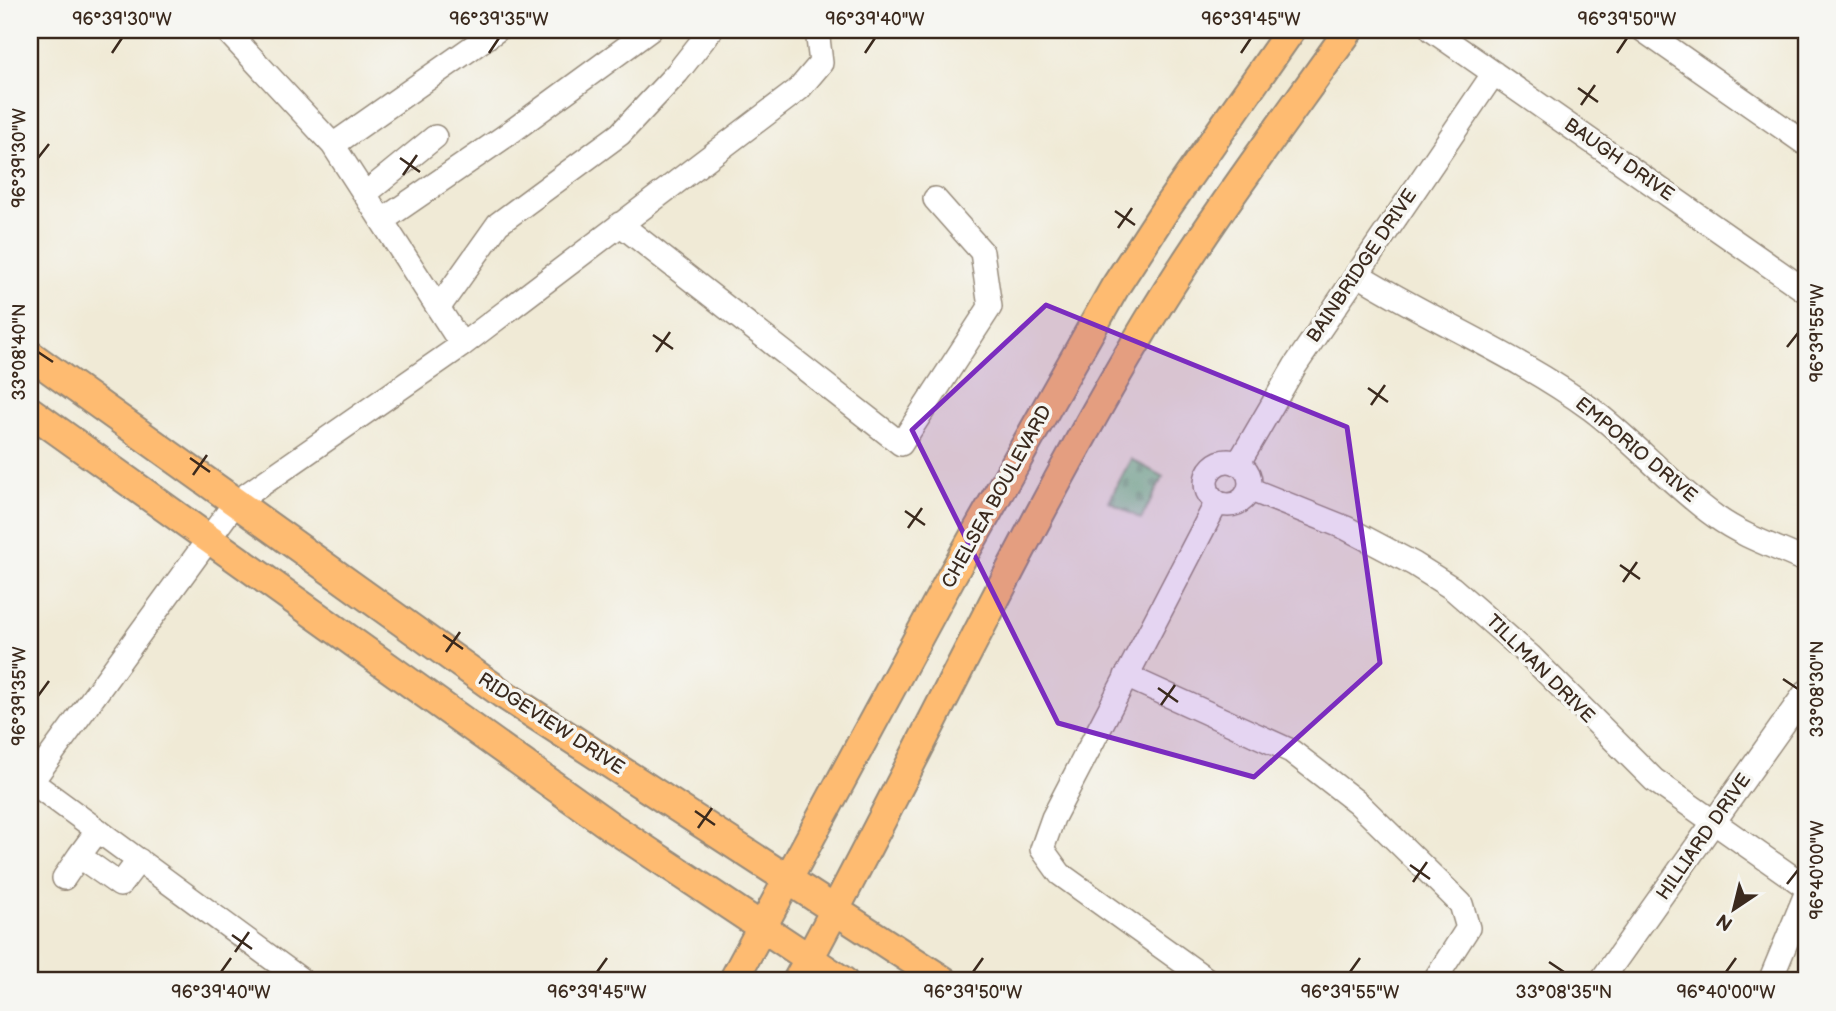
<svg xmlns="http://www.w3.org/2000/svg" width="1836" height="1011" viewBox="0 0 1836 1011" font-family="'Balsamiq Sans',sans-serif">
	<defs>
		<pattern id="cemetery-stones" width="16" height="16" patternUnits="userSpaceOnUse" patternTransform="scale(1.75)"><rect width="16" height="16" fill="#81ce8c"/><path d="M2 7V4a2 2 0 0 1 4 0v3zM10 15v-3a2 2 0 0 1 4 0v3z" fill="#70b178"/></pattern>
	</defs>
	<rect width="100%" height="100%" fill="#f6f6f2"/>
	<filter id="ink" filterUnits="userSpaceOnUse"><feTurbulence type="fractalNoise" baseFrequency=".0143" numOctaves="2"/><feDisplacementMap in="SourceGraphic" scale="14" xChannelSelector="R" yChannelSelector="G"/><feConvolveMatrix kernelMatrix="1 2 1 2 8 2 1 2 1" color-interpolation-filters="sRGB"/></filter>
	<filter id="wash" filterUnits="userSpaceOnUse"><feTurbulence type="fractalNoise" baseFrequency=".00686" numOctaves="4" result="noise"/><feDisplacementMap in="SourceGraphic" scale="28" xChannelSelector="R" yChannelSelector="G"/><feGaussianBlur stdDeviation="1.57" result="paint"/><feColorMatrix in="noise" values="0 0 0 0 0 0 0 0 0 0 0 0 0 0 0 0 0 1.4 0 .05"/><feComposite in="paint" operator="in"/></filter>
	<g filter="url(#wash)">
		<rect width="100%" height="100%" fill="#f0ead6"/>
		<path fill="url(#cemetery-stones)" stroke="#5e7c55" stroke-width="2" d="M1131,459L1163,477L1141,519L1109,501Z"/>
	</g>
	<g filter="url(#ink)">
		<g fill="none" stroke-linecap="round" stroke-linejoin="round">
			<g stroke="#968a7a" stroke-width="26">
				<path id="minor" d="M226,30L333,145
					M1432,30L1806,291
					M1643,30L1806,144
					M365,194L435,137
					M383,220L504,137L650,30
					M620,224L901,444L990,307L982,252L935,199
					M1357,274C1433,321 1519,356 1591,409C1635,442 1671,485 1716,517C1744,537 1776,547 1806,561
					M439,307L498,224L620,134L677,73L711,30
					M462,345L333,145L497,30
					M1206 483a22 22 0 1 1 44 0a22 22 0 1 1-44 0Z
					M1238,464L1295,366L1494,73
					M1249,489L1346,528L1414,564L1452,588L1530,656L1654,780L1806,887
					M1126,676L1291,751L1358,803L1450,893L1461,904L1468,928L1434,981
					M32,782L300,979L298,981
					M30,784L235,503L462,345L799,89L821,63L817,30
					M98,830L79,856L120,885L139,860
					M64,878L79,856
					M1209,981L1060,874L1042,849L1053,818L1217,502
					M1601,981L1806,692
					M1770,981L1806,894"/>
			</g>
			<g stroke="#968a7a" stroke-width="32">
				<path id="major" d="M30,355L503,694L944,981
					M30,411L613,828L843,981
					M733,981L951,577L1115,287L1165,210L1291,30
					M797,981C916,762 1020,535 1148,322C1209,221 1281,126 1349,30"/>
			</g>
			<use href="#minor" stroke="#fff" stroke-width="23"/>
			<use href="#major" stroke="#febb71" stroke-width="28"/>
		</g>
	</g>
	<path fill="#7b2cbf" fill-opacity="0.2" stroke="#7b2cbf" stroke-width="5" stroke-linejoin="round" d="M1046,305L1347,427L1380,663L1254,777L1058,723L912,430Z"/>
	<path fill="none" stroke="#3b2a1e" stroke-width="2.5" d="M112,53L122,38M489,53L499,38M865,53L875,38M1241,53L1251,38M1617,53L1627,38M1578,88L1598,102M1581,105L1595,85M38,158L49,144M400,158L420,172M403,175L417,155M1115,211L1135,225M1118,228L1132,208M653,335L673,349M1787,347L1798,333M38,352L53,362M656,352L670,332M1368,388L1388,402M1371,405L1385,385M190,458L210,472M193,475L207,455M905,511L925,525M908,528L922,508M1620,565L1640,579M1623,582L1637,562M443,635L463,649M446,652L460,632M1783,679L1798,689M1158,688L1178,702M38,696L49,681M1161,705L1175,685M695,811L715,825M698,828L712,808M1410,865L1430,879M1413,882L1427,862M1787,884L1798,870M232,935L252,949M235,952L249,932M1549,962L1564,972M221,972L231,958M597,972L607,958M973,972L983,958M1350,972L1360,958M1726,972L1736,958"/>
	<g text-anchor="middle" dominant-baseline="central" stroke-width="7" stroke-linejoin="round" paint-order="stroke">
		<g font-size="19" fill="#3b2a1e" stroke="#f6f6f2">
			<text transform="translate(1619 160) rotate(35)">BAUGH DRIVE</text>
			<text transform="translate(1362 266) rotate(-56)">BAINBRIDGE DRIVE</text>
			<text transform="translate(1636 450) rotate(40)">EMPORIO DRIVE</text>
			<text transform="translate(997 497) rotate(-61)">CHELSEA BOULEVARD</text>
			<text transform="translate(1540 669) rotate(45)">TILLMAN DRIVE</text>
			<text transform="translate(551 724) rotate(33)">RIDGEVIEW DRIVE</text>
			<text transform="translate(1704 837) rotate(-55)">HILLIARD DRIVE</text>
		</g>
	</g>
	<rect width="1836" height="1011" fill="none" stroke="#f6f6f2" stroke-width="77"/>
	<g transform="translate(1734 909) rotate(215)" stroke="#f6f6f2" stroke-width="5" paint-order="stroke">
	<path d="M0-5L12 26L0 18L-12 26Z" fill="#3b2a1e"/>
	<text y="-10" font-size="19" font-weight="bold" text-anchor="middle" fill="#3b2a1e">N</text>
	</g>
	<rect x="38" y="38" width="1760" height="934" fill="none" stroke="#3b2a1e" stroke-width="2.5"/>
	<g font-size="18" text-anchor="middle" fill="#3b2a1e">
		<text x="122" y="25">96°39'30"W</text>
		<text x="499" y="25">96°39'35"W</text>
		<text x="875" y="25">96°39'40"W</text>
		<text x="1251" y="25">96°39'45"W</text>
		<text x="1627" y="25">96°39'50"W</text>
		<text transform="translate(19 158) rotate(-90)" y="6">96°39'30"W</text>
		<text transform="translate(1817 333) rotate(-90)" y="6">96°39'55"W</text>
		<text transform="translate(19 352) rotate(-90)" y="6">33°08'40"N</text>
		<text transform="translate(1817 689) rotate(-90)" y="6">33°08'30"N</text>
		<text transform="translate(19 696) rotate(-90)" y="6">96°39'35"W</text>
		<text transform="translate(1817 870) rotate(-90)" y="6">96°40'00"W</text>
		<text x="221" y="998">96°39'40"W</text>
		<text x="597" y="998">96°39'45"W</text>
		<text x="973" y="998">96°39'50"W</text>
		<text x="1350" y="998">96°39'55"W</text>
		<text x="1564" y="998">33°08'35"N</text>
		<text x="1726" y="998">96°40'00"W</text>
	</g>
</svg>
